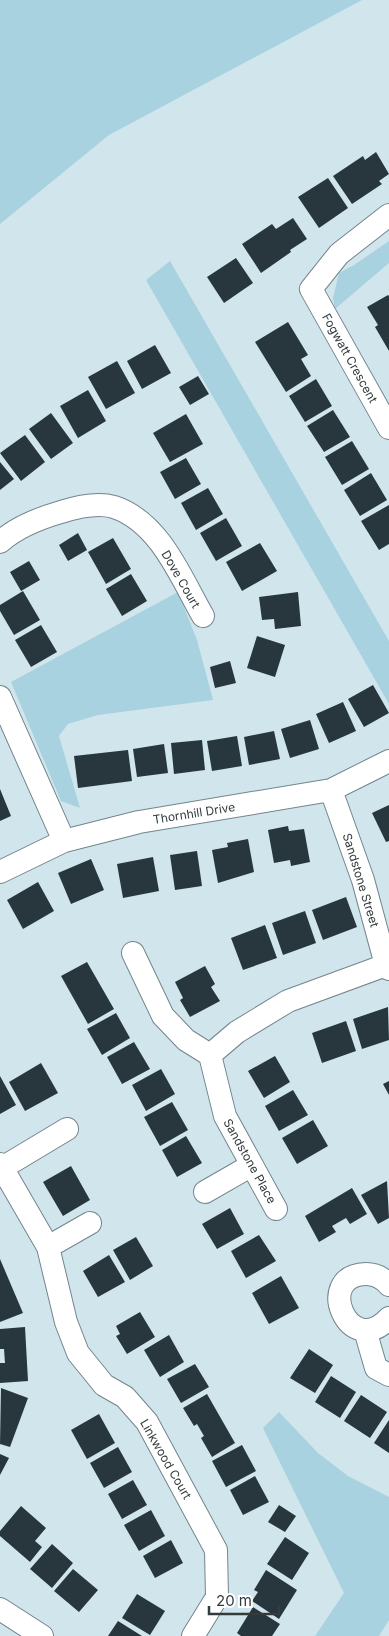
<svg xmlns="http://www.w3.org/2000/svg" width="389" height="1636" viewBox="0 0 389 1636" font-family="Inter,sans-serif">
	<rect width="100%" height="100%" fill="#d1e5ec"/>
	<path fill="#a9d2e0" d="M0,0H362L109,135L0,224Z
		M389,241V263L335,309L333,298L339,273L354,265Z
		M170,261L389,641V704L146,280Z
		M178,592L197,640L213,700L98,715L68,724L59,736L80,808L61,801L11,682Z
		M279,1412L318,1453L348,1476L389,1497V1620L379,1636H315L344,1593L263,1428Z"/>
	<path fill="#27373d" d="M376,152L389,174L379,181L382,184L352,204L333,176L363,156L365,160Z
		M328,178L348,208L319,228L298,197Z
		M293,218L307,239L290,250L291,252L261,273L242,244L272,224L276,229Z
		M236,258L253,283L224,303L207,277Z
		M388,295L389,296V351L375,327L378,325L367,307Z
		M288,322L308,355L301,359L311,376L286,392L255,342Z
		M155,345L171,373L142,389L127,361Z
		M117,361L135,393L106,409L88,377Z
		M198,376L209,394L190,405L179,387Z
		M316,379L332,406L305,422L289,396Z
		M88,390L106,421L78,438L60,406Z
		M333,410L350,437L324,452L307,426Z
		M51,413L73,443L51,459L29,429Z
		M186,414L203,444L170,462L153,433Z
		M25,435L45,462L21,481L0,453Z
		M352,441L369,469L342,485L325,457Z
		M186,458L201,484L175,499L160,472Z
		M0,462L14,479L0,490Z
		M371,473L387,500L360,516L344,490Z
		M208,488L223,514L196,530L181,503Z
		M389,505V544L379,550L361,521Z
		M226,518L242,546L216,561L200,533Z
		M78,533L87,550L68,561L59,545Z
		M113,538L131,569L106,584L88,552Z
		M260,543L277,571L242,591L226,562Z
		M29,561L40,580L21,591L10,572Z
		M131,574L147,601L122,616L106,589Z
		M23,591L40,620L14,635L0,611V605Z
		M298,592L301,626L275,629L274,619L262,620L259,597Z
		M41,625L57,652L31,667L15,640Z
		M257,636L285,645L275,677L247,668Z
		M230,661L236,683L215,688L210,667Z
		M373,685L389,713L364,727L348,699Z
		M343,702L356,731L329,743L316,714Z
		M310,720L319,749L290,758L281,729Z
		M274,731L280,759L249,765L244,737Z
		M237,736L242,766L212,771L207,741Z
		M202,740L205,770L174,774L171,743Z
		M164,744L168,773L137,777L133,749Z
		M128,750L132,781L78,788L74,756Z
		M0,789L11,816L0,821Z
		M389,805V841L386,842L372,813Z
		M288,826L289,831L304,829L310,862L291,866L290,860L274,863L268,830Z
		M248,839L254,872L218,883L212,850L228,847L227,843Z
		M197,851L202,886L175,890L170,855Z
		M153,857L159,891L123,898L117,864Z
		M91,859L104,890L71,904L58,873Z
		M38,882L54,911L23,929L7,900Z
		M346,897L357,927L323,940L312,910Z
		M305,911L316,943L283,955L272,923Z
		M265,925L277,958L243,970L231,938Z
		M87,962L114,1009L88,1024L61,976Z
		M205,966L215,984L211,987L220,1001L190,1017L180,1000L183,998L175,982Z
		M388,1007L389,1040L362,1049L353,1019Z
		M116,1013L130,1038L102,1055L87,1029Z
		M346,1021L356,1051L322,1063L312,1033Z
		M134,1042L150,1069L122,1084L107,1057Z
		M275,1056L290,1082L264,1098L248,1071Z
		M41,1063L58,1093L25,1111L9,1082Z
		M161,1069L175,1094L146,1111L132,1085Z
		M0,1076L16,1105L0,1114Z
		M389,1081V1095L383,1084Z
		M293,1090L308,1115L279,1131L265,1106Z
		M172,1102L188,1130L160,1146L144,1117Z
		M313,1120L328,1146L297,1164L282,1138Z
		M186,1136L202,1163L177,1177L162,1150Z
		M71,1166L90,1200L63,1216L43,1182Z
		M387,1181L389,1218L378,1224L361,1195Z
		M352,1188L367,1214L350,1224L346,1218L332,1226L336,1232L319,1242L305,1216Z
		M230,1208L244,1234L217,1249L202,1224Z
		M259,1235L276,1261L246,1278L231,1251Z
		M136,1237L153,1266L130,1280L113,1250Z
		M109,1255L125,1282L98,1297L83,1271Z
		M0,1259L23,1313L0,1322Z
		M281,1276L299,1308L269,1324L252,1293Z
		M140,1312L155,1337L127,1354L116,1336L120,1334L116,1326Z
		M25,1327L28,1381L0,1383V1363H5L4,1349H0V1329Z
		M169,1335L184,1362L160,1377L144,1350Z
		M309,1349L333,1365L315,1393L290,1378Z
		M195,1364L209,1387L181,1403L167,1379Z
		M331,1376L356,1392L340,1418L315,1402Z
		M1,1388L28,1398L10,1447L0,1444Z
		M207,1394L235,1443L212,1457L201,1438L204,1436L197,1424L194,1426L183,1408Z
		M361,1395L387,1412L370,1438L344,1421Z
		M99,1414L115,1443L87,1459L71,1430Z
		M389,1420V1453L374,1443Z
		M242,1445L256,1471L226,1487L212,1461Z
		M118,1447L132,1472L104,1488L90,1463Z
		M0,1454L9,1458L0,1475Z
		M255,1476L269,1502L243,1515L230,1490Z
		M133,1480L147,1505L122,1519L108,1494Z
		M279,1505L296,1516L285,1532L268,1522Z
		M21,1506L46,1528L35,1541L42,1547L30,1562L0,1536V1531Z
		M151,1510L165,1536L139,1551L124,1525Z
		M285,1537L309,1553L292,1580L267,1564Z
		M171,1540L183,1563L155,1578L143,1556Z
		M52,1544L73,1563L52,1588L30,1569Z
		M73,1569L98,1590L79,1612L54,1591Z
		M266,1570L297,1590L279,1619L252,1601L258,1592L254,1590Z
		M137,1594L165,1611L150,1635L122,1618Z
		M253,1607L280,1624L272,1636H241L237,1633Z
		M118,1621L142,1636H108Z"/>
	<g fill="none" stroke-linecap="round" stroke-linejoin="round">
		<g stroke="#73858c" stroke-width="24">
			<path id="minor" d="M389,215L339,254L311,289L389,428
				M0,542C17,527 40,518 61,512C77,507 97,502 114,507C160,522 181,578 203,616
				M0,697L64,841
				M331,790L363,880L386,965L389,969
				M0,872L64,841L139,822L331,790L389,761
				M133,953L163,1016L186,1040L210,1055L225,1116L276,1209
				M210,1055L237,1032L288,1001L386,965
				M0,1164L48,1247L66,1322L78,1353L104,1385L125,1397L147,1422L216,1550L217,1597L193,1636
				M2,1168L67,1129
				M205,1192L252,1165
				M48,1247L90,1223
				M389,1285C383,1278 375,1274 366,1274C313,1275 349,1361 389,1318
				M365,1330L376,1368L389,1375
				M0,1609L42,1636"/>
		</g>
		<use href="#minor" stroke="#fff" stroke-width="22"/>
	</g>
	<g text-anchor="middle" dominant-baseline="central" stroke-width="5" stroke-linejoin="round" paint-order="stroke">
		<g font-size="12" fill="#333b3d" stroke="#fff">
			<text transform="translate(350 358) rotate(61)">Fogwatt Crescent</text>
			<text transform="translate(181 579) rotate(60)">Dove Court</text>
			<text transform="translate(194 813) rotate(-9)">Thornhill Drive</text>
			<text transform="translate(361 880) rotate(73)">Sandstone Street</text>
			<text transform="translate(250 1161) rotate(61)">Sandstone Place</text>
			<text transform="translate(166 1459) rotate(60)">Linkwood Court</text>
		</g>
	</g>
	<path d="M209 1606v8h70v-8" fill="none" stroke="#333b3d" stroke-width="2.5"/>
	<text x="216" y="1606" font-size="15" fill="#333b3d" stroke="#ffffff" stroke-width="4" paint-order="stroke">20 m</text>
</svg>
